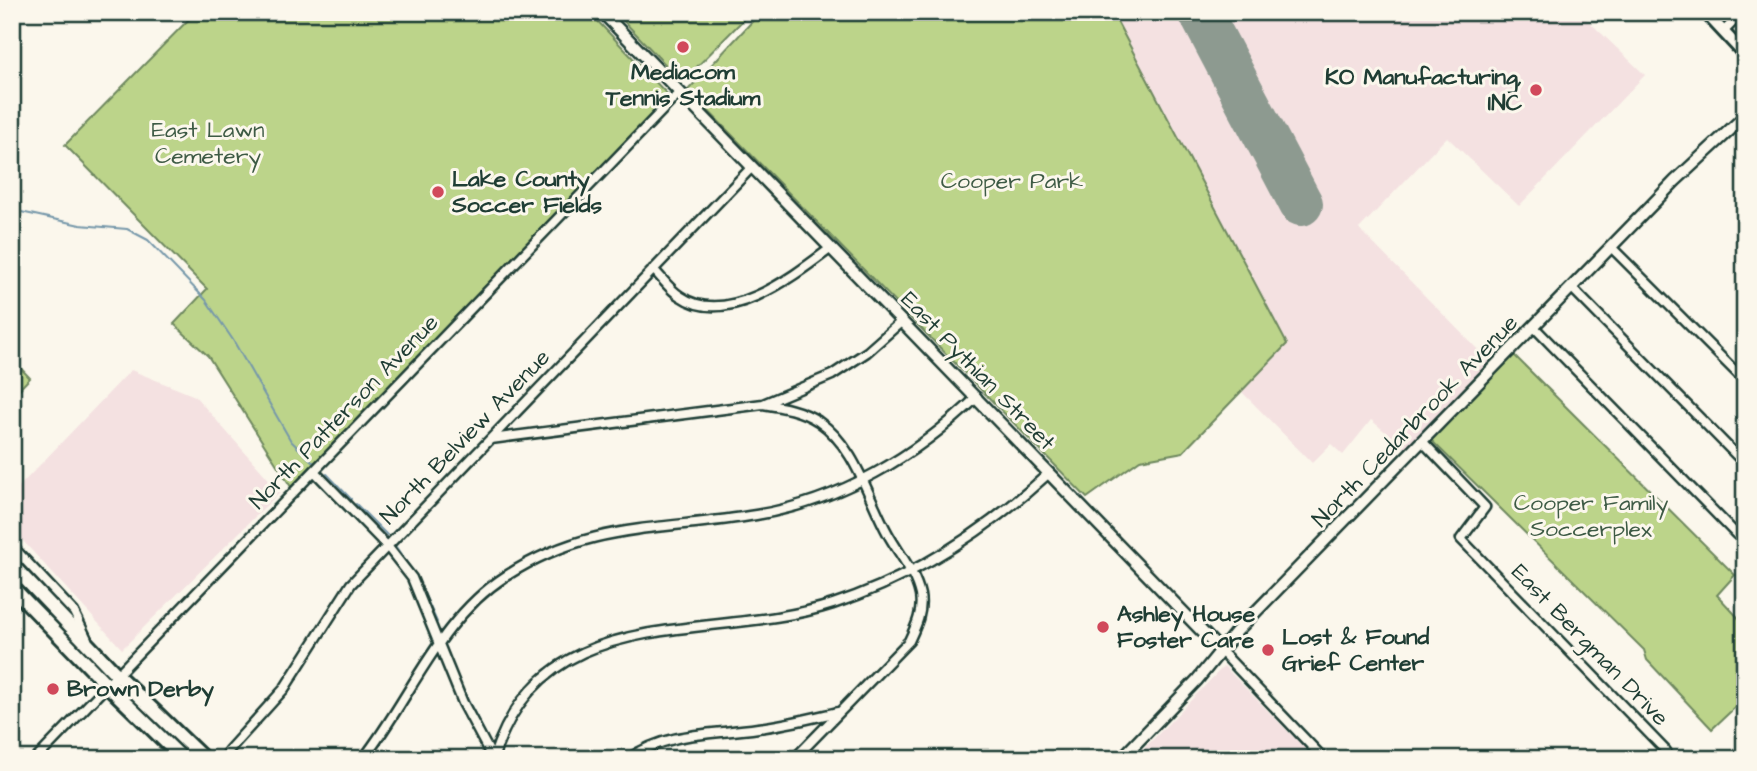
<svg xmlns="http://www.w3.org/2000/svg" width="1757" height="771" viewBox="0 0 1757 771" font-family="'Architects Daughter',sans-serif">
	<rect width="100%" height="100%" fill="#fbf7ec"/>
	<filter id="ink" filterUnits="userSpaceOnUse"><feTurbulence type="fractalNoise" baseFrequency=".0143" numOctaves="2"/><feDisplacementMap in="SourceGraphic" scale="14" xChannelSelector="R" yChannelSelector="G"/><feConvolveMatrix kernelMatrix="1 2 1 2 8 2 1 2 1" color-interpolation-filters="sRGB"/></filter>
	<g filter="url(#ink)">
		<path fill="#f4e1e1" d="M1112,12H1579L1645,75L1519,206L1447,137L1359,229L1490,362L1406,449L1371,420L1343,455L1331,444L1312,463L1241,391L1287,343Z
			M131,370L195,396L280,492L122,649L12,529V494Z
			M1224,666L1315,759H1134Z"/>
		<path fill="#bcd48a" stroke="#6e885f" stroke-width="2" d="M196,12H589L669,96L291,487L208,356L174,324L207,289L65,145Z
			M615,12H751L682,82Z
			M761,12H1112L1287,344L1183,452L1140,460L1087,498L688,90Z
			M1514,355L1735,575L1717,595L1745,625V698L1712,729L1647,660L1644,650L1430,439Z
			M12,359L30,378L12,397Z"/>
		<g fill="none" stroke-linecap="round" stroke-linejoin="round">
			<path stroke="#7698aa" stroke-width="2" d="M12,210L80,225L127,229L148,240L206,300L233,340L291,441L313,462
				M327,474L351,499
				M356,504L387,535
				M396,547L416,576L437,622
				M444,644L454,670
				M460,685L487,737"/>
			<path stroke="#8d9a90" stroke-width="44" d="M1200,12L1301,204"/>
			<g stroke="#1f3d34" stroke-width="13">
				<path id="minor" d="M1723,32L1743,12
					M1611,247L1745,381
					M653,269C662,278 670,290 680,296C727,329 795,275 831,248
					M1572,288L1745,464
					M1534,327L1737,535L1745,526
					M763,404C782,407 801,410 818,421C856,447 867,496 888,534C899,554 915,572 920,595C923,612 916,626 909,641L794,759
					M491,439L763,404L832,375L867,352L902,321
					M1422,441L1485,507L1461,539L1666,751
					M314,471L387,546L412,578L463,703L493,759
					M12,546L74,612L87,639
					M1221,651L1324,759
					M228,751L284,689L351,584L752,167
					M36,759L680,92
					M363,759C411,698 438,620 506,576C591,521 662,531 756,515C841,501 916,456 977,397
					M493,759C544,597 710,644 833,604C915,577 986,531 1049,473
					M628,759C668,731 712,735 758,728C785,725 812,718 838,712"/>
			</g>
			<g stroke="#1f3d34" stroke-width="15">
				<path id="tertiary" d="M602,12L1221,651
					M1121,759L1197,680L1236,632L1675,181L1745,116"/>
			</g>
			<g stroke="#1f3d34" stroke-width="16">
				<path id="secondary" d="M1705,12L1745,55"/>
			</g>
			<g stroke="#1f3d34" stroke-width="18">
				<path id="primary" d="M12,565L117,675L204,759
					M12,587L107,685L183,759"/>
			</g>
			<use href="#minor" stroke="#fbf7ec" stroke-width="8"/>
			<use href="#tertiary" stroke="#fbf7ec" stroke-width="10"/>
			<use href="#secondary" stroke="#fbf7ec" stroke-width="10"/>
			<use href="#primary" stroke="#fbf7ec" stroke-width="12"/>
		</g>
	</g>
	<g fill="#d1495b" stroke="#fbf7ec" stroke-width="2.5">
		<circle cx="683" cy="47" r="7"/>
		<circle cx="1536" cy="90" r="7"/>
		<circle cx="438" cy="192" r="7"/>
		<circle cx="1103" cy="627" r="7"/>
		<circle cx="1268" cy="650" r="7"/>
		<circle cx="53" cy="689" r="7"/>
	</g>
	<g text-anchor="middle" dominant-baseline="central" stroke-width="6" stroke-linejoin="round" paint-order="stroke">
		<g font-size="23" font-weight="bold" fill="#1f3d34" stroke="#fbf7ec" text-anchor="start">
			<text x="683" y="72" text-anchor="middle">Mediacom<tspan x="683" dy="26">Tennis Stadium</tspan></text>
			<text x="1522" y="77" text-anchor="end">KO Manufacturing,<tspan x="1522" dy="26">INC</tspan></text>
			<text x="452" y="179">Lake County<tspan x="452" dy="26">Soccer Fields</tspan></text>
			<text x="1117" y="614">Ashley House<tspan x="1117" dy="26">Foster Care</tspan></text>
			<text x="1282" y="637">Lost &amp; Found<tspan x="1282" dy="26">Grief Center</tspan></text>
			<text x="67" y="689">Brown Derby</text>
		</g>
		<g font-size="23" fill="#3e5b45" stroke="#fbf7ec">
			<text x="208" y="130">East Lawn<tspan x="208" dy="26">Cemetery</tspan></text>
			<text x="1012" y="181">Cooper Park</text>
			<text x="1591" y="503">Cooper Family<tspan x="1591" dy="26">Soccerplex</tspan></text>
		</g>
		<g font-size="23" fill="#1f3d34" stroke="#fbf7ec">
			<text transform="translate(978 371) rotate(46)">East Pythian Street</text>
			<text transform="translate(344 412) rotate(-46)">North Patterson Avenue</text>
			<text transform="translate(1415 421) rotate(-46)">North Cedarbrook Avenue</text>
			<text transform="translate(465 437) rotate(-46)">North Belview Avenue</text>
			<text transform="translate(1590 645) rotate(46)">East Bergman Drive</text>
		</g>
	</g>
	<rect width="1757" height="771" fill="none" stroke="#fbf7ec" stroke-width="42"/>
	<rect x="21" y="21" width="1715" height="729" fill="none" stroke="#1f3d34" stroke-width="2.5" filter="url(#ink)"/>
</svg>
